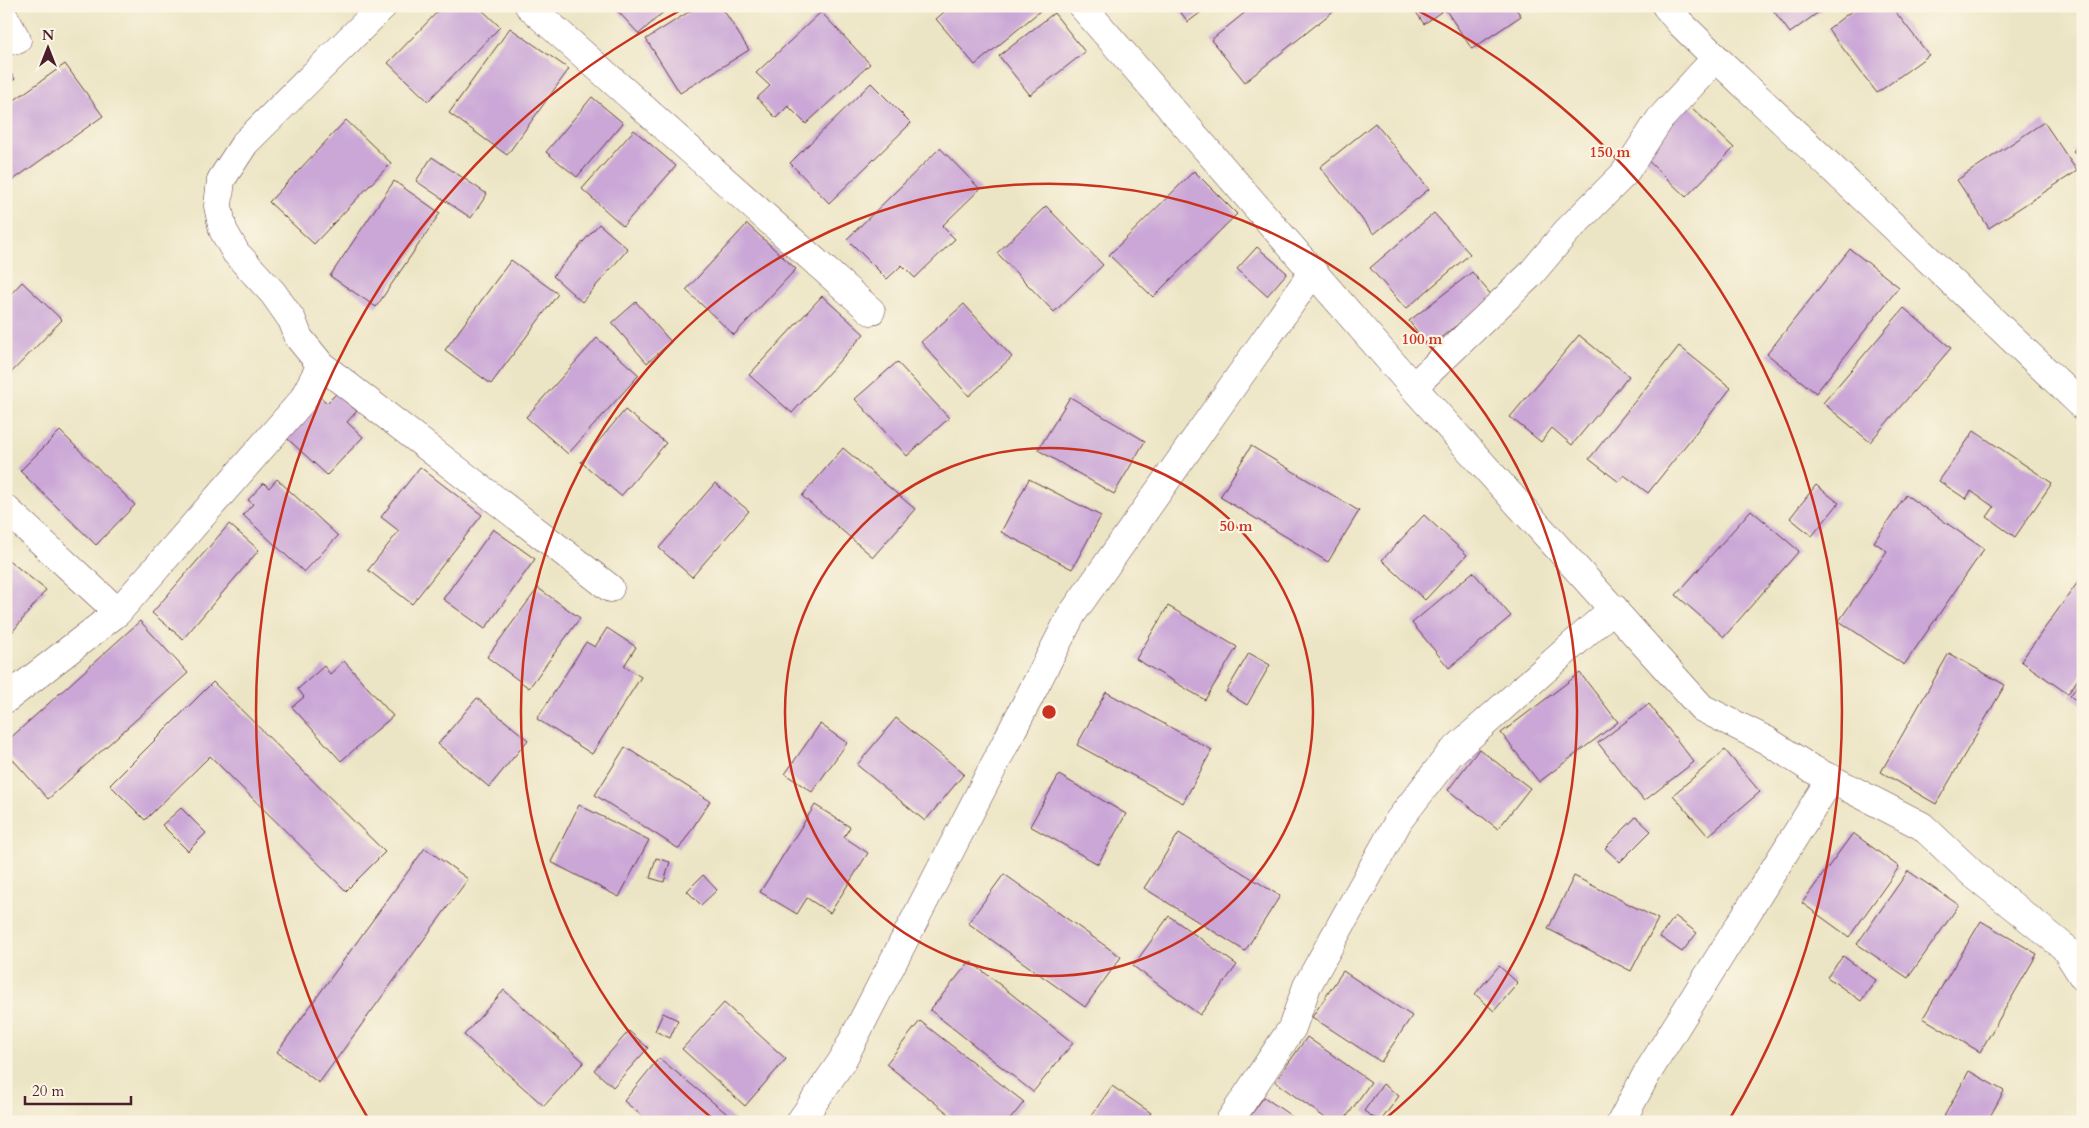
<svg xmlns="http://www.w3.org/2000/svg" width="2089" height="1128" viewBox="0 0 2089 1128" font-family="Cardo,serif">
	<rect width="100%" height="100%" fill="#fcf5e5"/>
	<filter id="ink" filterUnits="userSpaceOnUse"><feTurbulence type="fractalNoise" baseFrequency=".02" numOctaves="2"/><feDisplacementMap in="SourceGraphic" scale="10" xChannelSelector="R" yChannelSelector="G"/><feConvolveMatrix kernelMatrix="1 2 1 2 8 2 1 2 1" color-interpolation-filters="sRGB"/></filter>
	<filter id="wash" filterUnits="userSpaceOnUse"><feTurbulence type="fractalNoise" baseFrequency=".0096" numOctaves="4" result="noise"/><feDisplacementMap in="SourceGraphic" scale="20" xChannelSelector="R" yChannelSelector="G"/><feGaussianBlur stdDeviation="1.12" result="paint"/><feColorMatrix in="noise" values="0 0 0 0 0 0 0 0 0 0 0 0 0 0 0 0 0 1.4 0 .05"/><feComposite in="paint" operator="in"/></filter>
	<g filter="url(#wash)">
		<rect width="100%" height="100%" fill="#ece5c5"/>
		<g id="blocks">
			<path fill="#cba7d7" d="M443,6H478L500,27L428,101L388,63Z
				M613,6H670L639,34Z
				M698,6H721L749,50L680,93L646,39Z
				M951,6H1046L975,65L936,19Z
				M1176,6H1209L1188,22Z
				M1253,6H1334L1336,9L1245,82L1211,40Z
				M1412,6H1514L1521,16L1472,49L1445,9L1424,24Z
				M1770,6H1827L1790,33Z
				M1858,6H1891L1929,55L1877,93L1828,29Z
				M821,12L870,64L806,124L788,106L776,118L757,98L770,86L756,73Z
				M1054,13L1085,52L1030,95L999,56Z
				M510,28L569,69L507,155L449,113Z
				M65,64L103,116L6,185V106Z
				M6,67L15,79L6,85Z
				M871,83L911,123L829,203L790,163Z
				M592,97L623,123L577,177L546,152Z
				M1689,105L1734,148L1686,197L1641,154Z
				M346,120L391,163L314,244L269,202Z
				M2044,122L2077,171L1989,228L1957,180Z
				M1375,123L1429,189L1374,234L1320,167Z
				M634,130L676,166L623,226L582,189Z
				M2083,141V160L2073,151Z
				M940,148L980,189L942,226L955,239L915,278L902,265L887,279L847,239Z
				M432,157L487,194L471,218L416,181Z
				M1194,171L1237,214L1153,297L1109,255Z
				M394,181L440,213L376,307L330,276Z
				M1046,206L1103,265L1054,312L997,253Z
				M1434,213L1470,254L1406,309L1370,268Z
				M599,224L628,249L582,302L553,276Z
				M747,224L796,269L734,335L686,290Z
				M1257,247L1287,273L1267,296L1237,269Z
				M1850,249L1899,287L1816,393L1767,354Z
				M511,260L558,294L491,384L445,350Z
				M1472,272L1493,297L1429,347L1409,321Z
				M22,282L62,320L6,378V299Z
				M822,296L864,334L792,413L749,375Z
				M636,302L671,342L647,363L612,323Z
				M964,304L1012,357L969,396L921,342Z
				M1904,308L1951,348L1870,442L1823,403Z
				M1579,335L1629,376L1572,445L1552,428L1541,442L1510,417Z
				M597,338L639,375L568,454L526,417Z
				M1679,346L1731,388L1648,493L1624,475L1619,482L1589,459Z
				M897,362L949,418L907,456L855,399Z
				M315,392L327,403L337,393L357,411L347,422L363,437L327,475L279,431Z
				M1070,397L1145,441L1114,494L1038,450Z
				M625,410L666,443L621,496L581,462Z
				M60,431L135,505L96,545L20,471Z
				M1974,431L2052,483L2015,537L1987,517L1994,507L1971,491L1966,499L1939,481Z
				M1251,446L1359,511L1328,562L1220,497Z
				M843,448L915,509L873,557L802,496Z
				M420,467L482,515L412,604L368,570L399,531L381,517Z
				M277,479L338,536L304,572L243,515L253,504L248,500L264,483L269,488Z
				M1029,479L1101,516L1072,569L1001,532Z
				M715,483L749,511L692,577L659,548Z
				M1816,485L1839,503L1812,536L1790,518Z
				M1906,495L1984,549L1904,665L1839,621L1887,551L1874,542Z
				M1751,510L1799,551L1724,637L1676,595Z
				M1424,515L1467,555L1425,600L1382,560Z
				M229,524L259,550L183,639L152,613Z
				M493,529L535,559L485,629L443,599Z
				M6,558L46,590L6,640Z
				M1473,572L1511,616L1449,668L1412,623Z
				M2083,575V672L2068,694L2021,661Z
				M538,588L580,618L529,688L487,657Z
				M1168,606L1237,647L1205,700L1136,659Z
				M140,621L188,673L48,799L6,752V742Z
				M607,628L636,647L624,666L641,677L592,754L537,719L586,642L595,647Z
				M1249,653L1270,665L1247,705L1226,692Z
				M1949,653L2005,685L1936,804L1881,772Z
				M344,661L393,716L341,761L292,707L304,697L298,689L324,666L330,674Z
				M1580,673L1618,722L1539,782L1501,733Z
				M2083,678V705L2070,696Z
				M213,682L385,852L346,891L210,756L145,820L110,785Z
				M1106,692L1212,750L1183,803L1077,745Z
				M477,698L528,740L489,787L438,744Z
				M1649,704L1694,762L1644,801L1598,743Z
				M896,718L964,774L925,821L857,765Z
				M820,724L847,743L812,792L785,774Z
				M625,747L710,801L679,849L595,795Z
				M1479,749L1530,788L1498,829L1448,790Z
				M1725,750L1760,792L1708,836L1673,795Z
				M1059,775L1126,814L1098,864L1030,826Z
				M579,805L649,840L619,897L551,862Z
				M815,805L850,827L844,837L868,853L830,913L807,898L797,914L760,892Z
				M181,808L206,833L188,851L162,825Z
				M1636,817L1651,831L1620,862L1605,848Z
				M1179,833L1280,896L1245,951L1144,888Z
				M1853,833L1899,867L1849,937L1802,903Z
				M425,848L468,879L319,1083L277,1052Z
				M656,858L670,862L664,882L650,878Z
				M1908,871L1959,905L1908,978L1857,944Z
				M1004,874L1121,957L1085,1007L968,923Z
				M703,875L717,890L701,905L687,891Z
				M1574,876L1658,919L1631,971L1548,929Z
				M1169,916L1237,965L1200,1015L1133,966Z
				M1675,916L1697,933L1682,952L1660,937Z
				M1981,921L2037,954L1980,1052L1923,1018Z
				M1843,956L1876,980L1861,1001L1827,977Z
				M970,961L1073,1043L1033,1092L930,1010Z
				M1499,966L1518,983L1494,1011L1475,994Z
				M1343,971L1412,1016L1381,1062L1312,1017Z
				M504,990L584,1062L544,1106L464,1035Z
				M724,1003L786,1059L745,1106L682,1049Z
				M663,1013L678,1020L670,1038L655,1031Z
				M920,1021L1024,1102L1008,1122H959L886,1064Z
				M629,1031L648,1048L613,1087L594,1070Z
				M1307,1037L1371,1082L1343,1122H1331L1275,1082Z
				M659,1058L737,1122H649L624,1101Z
				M1969,1071L2004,1091L1987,1122H1941Z
				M1383,1084L1399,1096L1380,1122L1364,1111Z
				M1112,1086L1151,1113L1145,1122H1087Z
				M1264,1097L1300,1122H1246Z"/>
		</g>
	</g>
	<g filter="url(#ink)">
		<use href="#blocks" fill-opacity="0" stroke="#623d42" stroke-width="1"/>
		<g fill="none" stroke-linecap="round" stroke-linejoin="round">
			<g stroke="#623d42" stroke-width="29">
				<path id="street" d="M383,6L245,143L221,180L218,206L223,230L236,253L273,293L292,320L299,338L321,365L610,588
					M529,6L871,311
					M1082,6L1413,387L1702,708L1766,740L1810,768L1922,826L1973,874L2064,947L2083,977
					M1666,6L1680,23L1716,58L2083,406
					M6,20L17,40
					M1413,387L1530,275L1566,232L1624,174L1660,119L1716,58
					M6,509L118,612
					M6,699L118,612L302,401L321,365
					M800,1122L842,1061L1072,614L1313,272
					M1229,1122L1292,1028L1307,986L1399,820L1450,754L1614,608
					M1621,1122L1646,1075L1831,778"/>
			</g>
			<use href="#street" stroke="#fff" stroke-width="28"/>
		</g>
	</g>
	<g fill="none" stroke="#c8321e" stroke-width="2.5">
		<circle cx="1049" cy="712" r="264"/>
		<path d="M713 1119A528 528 0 1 1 1385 1119"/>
		<path d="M369 1120A793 793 0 0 1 683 9M1415 9A793 793 0 0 1 1729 1120"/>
	</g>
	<circle cx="1049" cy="712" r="8" fill="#c8321e" stroke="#fcf5e5" stroke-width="2.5"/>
	<g font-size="15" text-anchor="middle" font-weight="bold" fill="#c8321e" stroke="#fcf5e5" stroke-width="4.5" stroke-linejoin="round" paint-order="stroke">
		<text x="1610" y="157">150 m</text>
		<text x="1422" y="344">100 m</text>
		<text x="1236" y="531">50 m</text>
	</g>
	<rect width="2089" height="1128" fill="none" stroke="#fcf5e5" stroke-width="25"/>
	<g transform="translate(48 48)" stroke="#fcf5e5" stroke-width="4" paint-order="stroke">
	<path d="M0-4L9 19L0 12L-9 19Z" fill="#4a1f2b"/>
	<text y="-8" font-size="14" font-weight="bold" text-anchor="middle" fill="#4a1f2b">N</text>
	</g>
	<path d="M25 1096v8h106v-8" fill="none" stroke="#4a1f2b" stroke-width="2.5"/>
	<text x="32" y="1096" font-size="15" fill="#4a1f2b" stroke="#fcf5e5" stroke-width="4" paint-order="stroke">20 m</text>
</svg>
